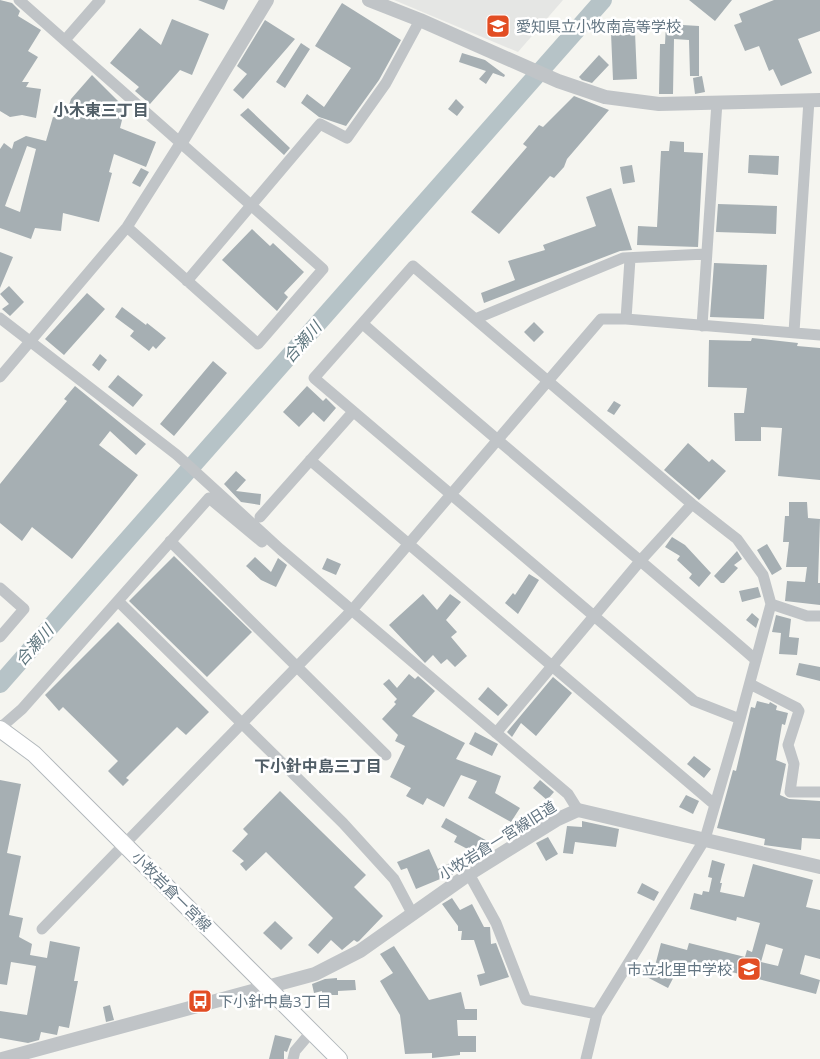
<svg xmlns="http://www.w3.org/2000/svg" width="820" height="1059" viewBox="0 0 820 1059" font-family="'Open Sans','Noto Sans JP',sans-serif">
	<rect width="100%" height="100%" fill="#f5f5f0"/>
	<path fill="#e5e6e4" d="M394,0H563L518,52Z"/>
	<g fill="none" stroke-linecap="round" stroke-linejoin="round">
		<path stroke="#b6c3c7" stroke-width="18" d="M0,684L603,0"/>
	</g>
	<path fill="#a6afb3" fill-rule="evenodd" d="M0,0L12,3L20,11L18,16L41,30L28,51L38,57L22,82H29L26,87L41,89L36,118L22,115L10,117L0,111Z
		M198,0H228L224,10Z
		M689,0H732L715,21Z
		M774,0H820V31L798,39L812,73L781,86L773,69L769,71L759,46L745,51L734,25L742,22L739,14Z
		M342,3L401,40L379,80L346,126L319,117L301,103L307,94L324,107L351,68L315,46Z
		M172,19L209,34L192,75L180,70L150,104L135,91L139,87L110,63L140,28L161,45Z
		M265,20L295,39L243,99L233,90L247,74L237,66Z
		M666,24L699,26V76H690L689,40L674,39L673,94H659L660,44H665Z
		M635,32L637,79L613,80L611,33Z
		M301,43L310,49L285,88L276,82Z
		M462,53L485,60L505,75L504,77L493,73L486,84L479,79L486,71L459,62Z
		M599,55L609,65L592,83L582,80L579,77Z
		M92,75L125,108L120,128L156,142L146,167L114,154L109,172L112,173L99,222L63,213L61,231L35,228L31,239L0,228V149L4,143L12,149L14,142L26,136L46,141L53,117L59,118L61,110L67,111L71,99ZM27,146L36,149L20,212L5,206Z
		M702,76L705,92L695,94L693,78Z
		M574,96L609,110L567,159L564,167L554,178L550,176L499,234L471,212L527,147L523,144L539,125L543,127Z
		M456,99L464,107L457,116L448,109Z
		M248,108L290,148L284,155L240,115Z
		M670,141L684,142V152L703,153L698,247L637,245L638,226L657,227L661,151H669Z
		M749,155L779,156L778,175L748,173Z
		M632,165L635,182L623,184L620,167Z
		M141,168L149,172L140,187L132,183Z
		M611,188L632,250L620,251L484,303L481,293L515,280L508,261L545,250L543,245L596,226L586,197Z
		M718,204L777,206L776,234L716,232Z
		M252,229L270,246L273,243L304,272L284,293L288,297L277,311L222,260Z
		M0,252L13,257L0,288Z
		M714,263L767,265L764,319L710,317Z
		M9,286L24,302L10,316L2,309L9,304L0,294Z
		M87,293L105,309L64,355L45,339Z
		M122,307L146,325L147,323L166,338L156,349L153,346L149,351L130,336L134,331L115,317Z
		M534,322L544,332L534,342L524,332Z
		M752,338L798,343L797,346L820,348V480L778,476L782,428L761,427V441H735L734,413H744L747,388L708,387L709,340L751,341Z
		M100,354L107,360L99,371L92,365Z
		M213,361L227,373L174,436L160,424Z
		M118,375L143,395L133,407L108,387Z
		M75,386L146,444L136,455L110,431L99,445L138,475L72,559L32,527L22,541L0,523V484L67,401L64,399Z
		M307,386L323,401L326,398L336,408L324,422L313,412L299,427L283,412Z
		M614,401L621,405L614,415L607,411Z
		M688,443L709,462L712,459L726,471L699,500L664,470Z
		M236,471L246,480L236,491L261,494L260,505L241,502L224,484Z
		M789,502H807L808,518L820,519L818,583H820V605L785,601L787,581L805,582L807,567H786L789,542H783L785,516H789Z
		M672,537L685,545L711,573L699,587L689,578L692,574L677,560L680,556L665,547Z
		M767,544L782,569L772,575L757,550Z
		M737,551L742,559L734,565L738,568L724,583H721L714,576Z
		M174,556L252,632L207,677L129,601Z
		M255,557L271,572L278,558L287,565L276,587L261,580L246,566Z
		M327,558L341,564L336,575L322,569Z
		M529,574L539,580L518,614L505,603L513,593L515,595Z
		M758,587L761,597L742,602L739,591Z
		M423,594L437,610L450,594L461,602L446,620L457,632L451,637L467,656L455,667L447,659L441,664L433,655L425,663L389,625Z
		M752,613L759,619L756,628L746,620Z
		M776,615L791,619L789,637L799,638L797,655L779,654L781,633L772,632Z
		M118,622L209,712L186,735L177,727L126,778L129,780L123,786L108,771L118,761L63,707L59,711L45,695Z
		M799,663L820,667V681L796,675Z
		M409,674L415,679L418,676L435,691L412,716L465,743L456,759L501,776L495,793L520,808L511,822L468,798L477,781L461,775L444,807L427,798L423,805L406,796L411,788L390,777L405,746L395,741L398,735L382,719L396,704L394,702L397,699L383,684L389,679L397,688Z
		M553,677L572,693L536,736L521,723L512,737L507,732Z
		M488,687L508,705L498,716L478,699Z
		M757,701L769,704L770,702L777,706L776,710L788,713L785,725L782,724L776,760L786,764L780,795L789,799L820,801V839L802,838L801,850L764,845L765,839L717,828L733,770L736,771L751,707L755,708Z
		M475,732L498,744L492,756L469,744Z
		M694,756L711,769L704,778L687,764Z
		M0,780L21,784L7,853L21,856L9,915L23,918L19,937L32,944L30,955L47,958L50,941L80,947L74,981H78L69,1028L59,1026L57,1035L41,1032L39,1040L28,1043L0,1038V1011L27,1015L36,966L11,962L7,985L0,984Z
		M540,780L554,792L547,800L533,788Z
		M280,791L366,875L354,887L383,916L359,941L357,942L354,940L342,950L331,940L318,954L308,945L333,918L266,852L246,871L240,864L244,861L232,851L248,834L243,829Z
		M686,795L699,801L693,814L679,807Z
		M446,818L491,843L487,852L481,856L454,842L457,836L441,827Z
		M582,821L619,829L616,847L575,842L573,854L563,853L567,826L582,827Z
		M548,837L558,854L546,861L536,843Z
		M429,849L438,869L462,857L466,866L446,879L445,877L416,889L407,868L401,870L397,862Z
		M712,860L725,864L720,883H722L720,892L744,897L753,864L813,880L806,907L820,910V959L805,955L800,974L820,980L816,994L705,965L704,971L680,965L668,988L641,974L648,963L655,966L661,943L687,950L689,943L745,957L747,950L752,952L760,923L737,917L736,921L690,909L694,893L702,895L703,891L709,892L712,878L708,877ZM766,944L783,949L778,966L761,962Z
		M642,883L659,892L654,901L637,893Z
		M452,898L460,910L472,904L484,927H490L491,944L496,943L509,977L480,986L477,975L485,973L474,940H461L462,931H458V926L442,904Z
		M275,921L293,938L281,950L263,933Z
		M394,946L429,1000L461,992L465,1009H477V1020H457L458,1036H476V1052H460V1055L432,1058V1053L405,1054L400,1015L380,981L393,973L380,954Z
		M337,978V980H355L356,990L338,991V995H322V991L314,993L312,984L325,979Z
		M110,1005L114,1020L106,1022L103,1007Z
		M275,1035L292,1039L287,1052L284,1051V1059H269Z"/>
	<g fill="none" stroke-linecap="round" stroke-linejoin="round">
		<g stroke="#b2b8bc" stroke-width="18">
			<path id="secondary" d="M0,729L34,754L339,1059"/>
		</g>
		<path stroke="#c0c4c7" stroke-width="11" d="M19,0L323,269L258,344L127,227
			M65,40L100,0
			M187,281L320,124L347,138L386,83L420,20
			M0,318L177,455L280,549L568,794L578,810
			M475,319L623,258L706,254
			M626,319L630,259
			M363,324C493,438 626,547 756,660
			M702,326L717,102
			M794,332L809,100
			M0,377L127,227L181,142
			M310,460L714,804
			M260,517L353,412
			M170,541L386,755
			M0,588L24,609L0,637
			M118,601L343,823L394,879L413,915
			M771,604L807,616H820
			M750,684L797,708L799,711L788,745L794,764L790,792H820
			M0,728L22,709L209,498L262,542
			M496,733L641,560L692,504
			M469,874L496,923L526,1000L597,1014
			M42,929L353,609L601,319H626L820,335
			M293,1059L295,1051L312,1031
			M586,1059L597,1014L705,839L740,719L771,604L763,575L737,539L692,504L413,266L314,378L694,701L740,719"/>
		<path stroke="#c0c4c7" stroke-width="14" d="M369,0L420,20L558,81L605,97L659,104L820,100
			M181,142L267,0
			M2,1059L315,974L360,951L469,874L556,820L578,810L820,867"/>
		<use href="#secondary" stroke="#fff" stroke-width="16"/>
	</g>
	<defs>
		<g id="school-square" transform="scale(1.25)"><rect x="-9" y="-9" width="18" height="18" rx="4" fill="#e24d23" stroke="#fff"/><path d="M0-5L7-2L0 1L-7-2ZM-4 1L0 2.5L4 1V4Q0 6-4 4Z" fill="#fff"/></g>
		<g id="bus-square" transform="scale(1.25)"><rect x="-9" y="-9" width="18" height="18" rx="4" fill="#e24d23" stroke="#fff"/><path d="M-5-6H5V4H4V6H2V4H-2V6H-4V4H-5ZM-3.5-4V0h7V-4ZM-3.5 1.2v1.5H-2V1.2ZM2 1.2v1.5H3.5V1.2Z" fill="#fff"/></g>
	</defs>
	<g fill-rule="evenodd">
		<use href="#school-square" x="498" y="26"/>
		<use href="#school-square" x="749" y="969"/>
		<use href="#bus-square" x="200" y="1001"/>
	</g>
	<g text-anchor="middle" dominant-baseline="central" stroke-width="5" stroke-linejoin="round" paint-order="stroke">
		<g font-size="15" fill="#637582" stroke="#fff" text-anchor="start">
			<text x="516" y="26">愛知県立小牧南高等学校</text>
			<text x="732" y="969" text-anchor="end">市立北里中学校</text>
			<text x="218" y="1001">下小針中島3丁目</text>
		</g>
		<g font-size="15" fill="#637582" stroke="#fff">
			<text transform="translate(497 840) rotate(-32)">小牧岩倉一宮線旧道</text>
			<text transform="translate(172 891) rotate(45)">小牧岩倉一宮線</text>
		</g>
		<g font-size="16" font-weight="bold" fill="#515e67" stroke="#fff">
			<text x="101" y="110">小木東三丁目</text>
			<text x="318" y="766">下小針中島三丁目</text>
		</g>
		<g font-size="16" font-style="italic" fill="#5f777f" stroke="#fff">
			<text transform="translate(302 342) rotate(-49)">合瀬川</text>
			<text transform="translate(34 645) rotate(-49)">合瀬川</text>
		</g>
	</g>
</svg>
